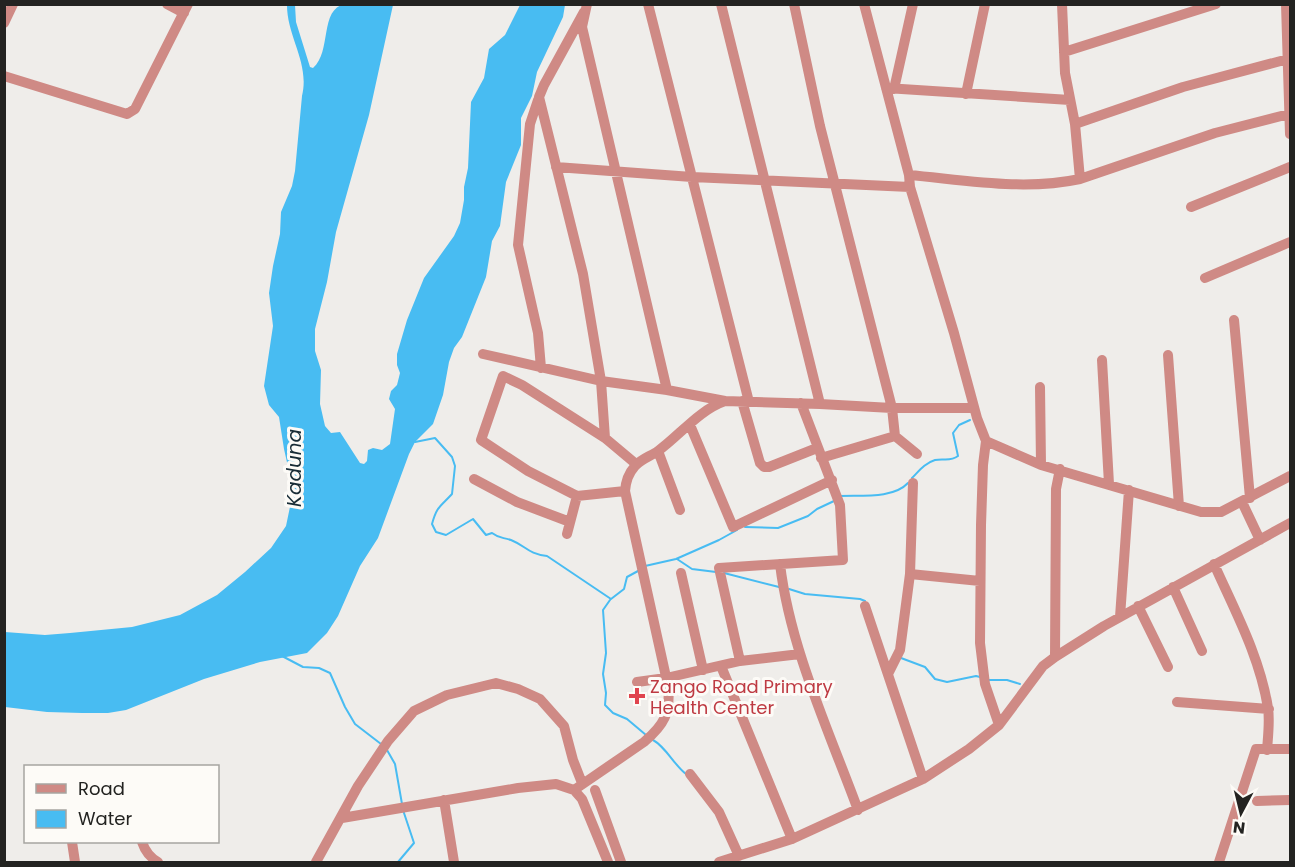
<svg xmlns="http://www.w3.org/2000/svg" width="1295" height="867" viewBox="0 0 1295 867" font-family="Poppins,sans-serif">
	<rect width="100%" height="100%" fill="#efedea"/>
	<path fill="#48bcf2" d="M287,5H295L296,22L310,67L313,68C332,52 319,9 345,4C360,2 378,4 393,5L369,115L336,232L327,282L315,329V351L321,370L320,404L325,426L331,433L340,432L360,463L364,464L367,461L368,450L373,448L382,450L390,444L395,409L389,399L391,391L397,385L400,373L397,365V354L407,320L424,278L454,236L460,223L464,200V187L468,168L471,102L484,78L489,49L505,35L520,5H565L563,17L537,72L532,96L521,118V145L506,182L500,226L492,241L486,277L462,337L454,348L449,362L443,395L433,424L415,442L409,454L378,538L360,566L338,616L327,633L307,653L260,662L204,679L126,710L108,713H82L47,712L5,707V632L45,635L70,633L132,627L180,615L217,595L245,572L271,548L286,526L291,502V480L284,449L279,417L269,405L264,386L273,326L269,293L273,266L280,234L281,212L292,186L295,171L302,96C310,63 287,37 287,5Z"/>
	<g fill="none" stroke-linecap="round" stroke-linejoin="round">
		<path stroke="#48bcf2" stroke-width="2" d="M413,440L415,442L435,438L452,457L455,466L452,494C440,507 437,506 432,524L436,532L446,535L473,519L486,535L492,533C500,539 502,537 511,540C526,546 528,554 547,556L611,599L624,589L627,577L638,571
			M912,478C919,471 925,463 935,460C944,458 950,462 958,456L953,433L959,425L970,420
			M840,496C861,495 893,499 908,483
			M745,527L778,528L808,516L817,509L834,501
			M677,559L692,569L716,572
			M645,566L676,559L719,540L737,530
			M724,573L779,587
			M789,589L805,594L860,599L865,601
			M610,600L603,610L606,653L603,674L606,693L605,705L613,713L627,719L646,735
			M282,656L303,667L319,668L330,673L345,707L355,724L381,744
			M901,658L925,667L935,679L947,682L976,676L980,677
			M988,680H1007L1020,684
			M653,740C666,747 674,765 686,774
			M387,750L395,764L402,804
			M398,862L414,843L403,810"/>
		<path stroke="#cf8a85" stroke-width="10" d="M167,4L184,13
			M587,4L582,27L667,390
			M648,4L749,402
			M794,4L820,126L892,408L895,436L917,454
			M864,4L909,175L910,187L954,333L977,418L986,441L983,465L981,525L980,643L985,684L999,725
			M1062,4L1065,73L1075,124L1080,179
			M1286,4L1290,134
			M584,12L544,85L539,97L583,274L601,381L605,438
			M4,23L13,4
			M1064,52L1216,4
			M4,76L127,114L135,109L188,4
			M886,88L1070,100
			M894,89L913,4
			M966,94L985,4
			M538,100L530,124L518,245L538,333L541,368
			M1075,124L1183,87L1288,59
			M556,167L692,177L910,187
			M909,175C965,180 1024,191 1080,179L1215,133L1289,114
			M1191,207L1290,167
			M1205,278L1290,242
			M1234,320L1250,498
			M483,354L601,381L667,390L725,401
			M1168,355L1179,506
			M1102,360L1109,484
			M1040,387L1041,465
			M742,401L760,463L764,467H769L817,448
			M820,404L892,408H974
			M690,425L733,527L832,480
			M986,441L1041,465L1201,512H1221L1290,476
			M658,451L680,510
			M821,458L895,436
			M474,479L517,502L570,522
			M625,491L577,496L528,471L481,440L503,376L522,385L605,438L636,464
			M1242,502L1260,540
			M567,534L577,496
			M780,564C790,648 829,731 858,810
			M1214,564C1235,611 1260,657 1268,708C1270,721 1268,736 1267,750
			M681,573L703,670
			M910,574L980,581
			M1173,587L1202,651
			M865,606L923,779
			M1138,606L1168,667
			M1120,617L1129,490
			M1055,657L1056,489L1060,469
			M740,661L719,568L843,560L840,505L801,403
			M721,666L792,839
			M888,674L900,650L910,574L913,483
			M637,682L666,678L740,661L800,654
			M1177,702L1269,709
			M690,774L719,812L739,856
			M574,790L644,742C664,725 671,713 668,686L625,491C626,481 628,474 635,466C641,459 651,456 658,451C680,435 699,410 725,401L820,404L721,4
			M595,790L621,862
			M444,800L454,862
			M1257,801L1290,800
			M342,818L518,788L556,784L574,790L582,799L608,862
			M72,842L75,862
			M142,842C145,851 149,857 158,862
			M316,862L358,786L388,741L414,711L447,695L496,683L518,689L540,699L564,726L573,760L582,783
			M719,862L792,839L923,779L969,749L999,725L1043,666L1055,657L1104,626L1290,523
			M1219,862L1256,749H1290"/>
	</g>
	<path fill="#e0444e" stroke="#fdfbf7" stroke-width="2" d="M634 687h6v6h6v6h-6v6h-6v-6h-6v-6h6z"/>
	<g text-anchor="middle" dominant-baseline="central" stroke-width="6" stroke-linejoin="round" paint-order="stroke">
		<g font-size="18" fill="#be3a42" stroke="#fdfbf7" text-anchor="start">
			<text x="650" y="686">Zango Road Primary<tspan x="650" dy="21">Health Center</tspan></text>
		</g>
		<g font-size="20" font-style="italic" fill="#182c36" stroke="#fdfbf7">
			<text transform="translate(294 468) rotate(-90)">Kaduna</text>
		</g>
	</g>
	<rect width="1295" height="867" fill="none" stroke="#232321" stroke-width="12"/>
	<rect x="24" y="765" width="195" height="78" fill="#fdfbf7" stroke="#a6a5a1" stroke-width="1.5"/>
	<rect x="36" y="784" width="30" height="9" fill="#cf8a85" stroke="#a6a5a1" stroke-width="1.5"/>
	<text x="78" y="795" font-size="18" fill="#232321">Road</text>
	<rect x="36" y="810" width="30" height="18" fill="#48bcf2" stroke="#a6a5a1" stroke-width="1.5"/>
	<text x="78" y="825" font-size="18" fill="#232321">Water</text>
	<g transform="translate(1241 813) rotate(187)" stroke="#fdfbf7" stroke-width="4.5" paint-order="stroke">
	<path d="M0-4.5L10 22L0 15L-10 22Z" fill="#232321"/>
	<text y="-9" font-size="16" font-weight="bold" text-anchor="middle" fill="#232321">N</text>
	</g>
</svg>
